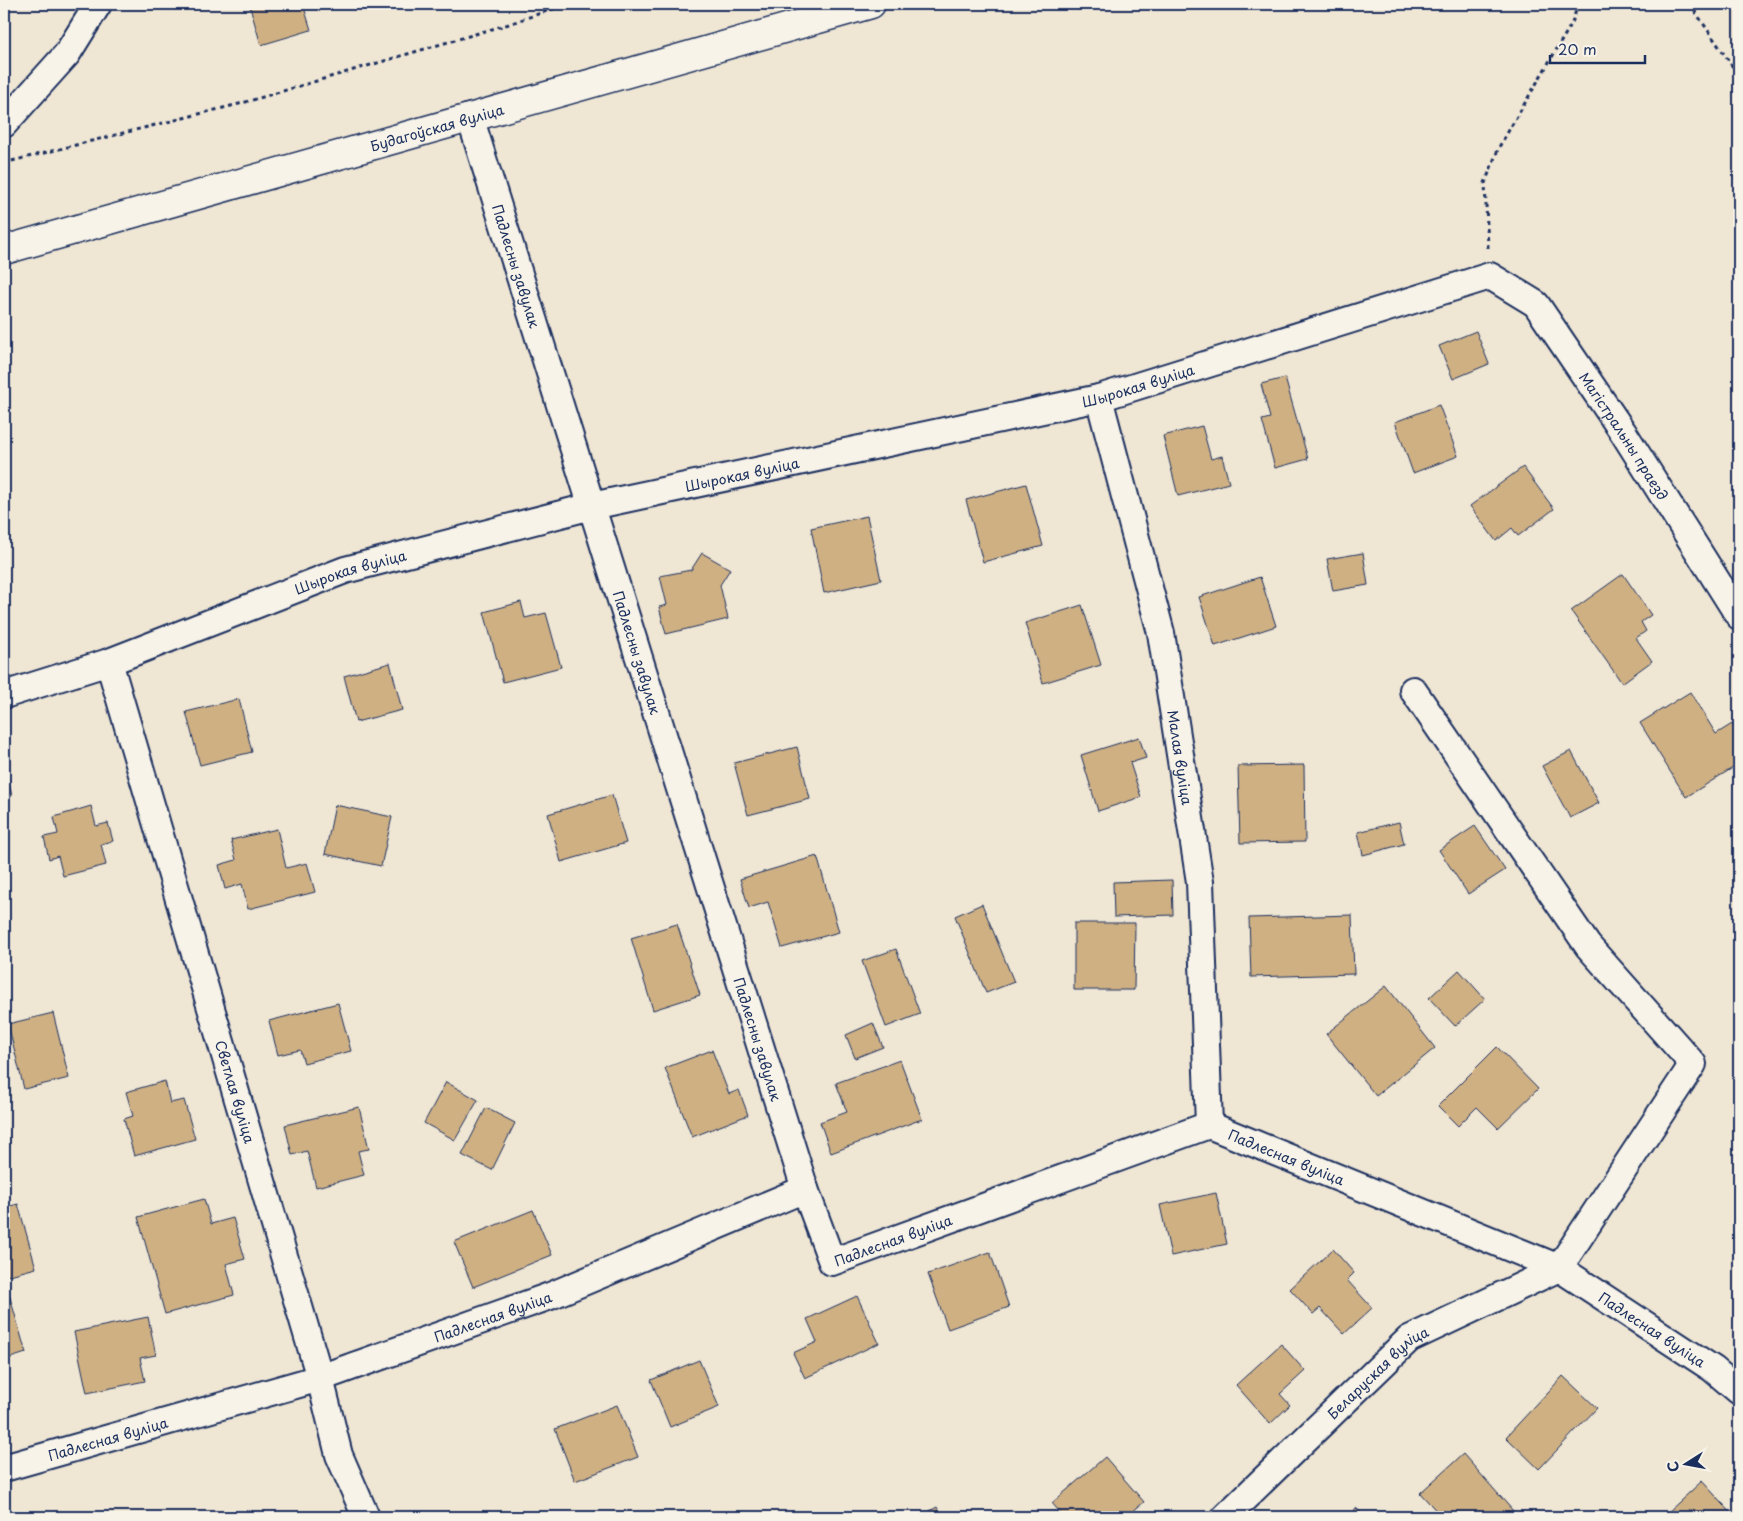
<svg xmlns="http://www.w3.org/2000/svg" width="1743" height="1521" viewBox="0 0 1743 1521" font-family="'Playpen Sans',sans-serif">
	<rect width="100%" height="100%" fill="#efe6d4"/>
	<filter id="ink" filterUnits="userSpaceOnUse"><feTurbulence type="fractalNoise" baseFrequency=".02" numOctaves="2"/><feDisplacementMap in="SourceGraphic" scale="10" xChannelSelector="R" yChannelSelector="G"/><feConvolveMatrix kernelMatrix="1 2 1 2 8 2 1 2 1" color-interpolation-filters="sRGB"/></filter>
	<g filter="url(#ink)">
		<path fill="#cfb083" stroke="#1b2f5e" d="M249,4H303L311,30L261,45Z
			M1476,331L1489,364L1453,379L1439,346Z
			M1285,378L1308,459L1275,468L1262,420L1270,418L1261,384Z
			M1439,405L1458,456L1413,473L1395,422Z
			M1202,426L1211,459L1222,456L1229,483L1178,496L1163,436Z
			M1523,467L1554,509L1518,536L1512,528L1496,541L1470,506Z
			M1026,484L1043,546L983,562L966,500Z
			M867,516L881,580L824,593L811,528Z
			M702,553L730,569L720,585L728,619L666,634L659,607L667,605L660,576L691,570Z
			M1363,553L1368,585L1333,591L1327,559Z
			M1623,574L1651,615L1641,622L1646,631L1636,638L1652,661L1622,683L1571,611Z
			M1260,577L1276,626L1215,646L1199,597Z
			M521,602L525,618L546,613L561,667L503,682L484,612Z
			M1082,605L1101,665L1043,683L1025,623Z
			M390,663L402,710L356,722L344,676Z
			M1690,692L1716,734L1732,724L1739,736V764L1686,797L1640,723Z
			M239,699L252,752L200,765L186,712Z
			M1139,737L1146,758L1130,763L1141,797L1098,811L1081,755Z
			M797,747L810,799L748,815L734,763Z
			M1571,751L1599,803L1570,818L1542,766Z
			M4,761L12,796L4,798Z
			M1304,765L1305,842L1240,843L1238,766Z
			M612,795L626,843L561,862L548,814Z
			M335,805L392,817L381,866L325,854Z
			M91,806L96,826L108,823L113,841L101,844L106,865L63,876L58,856L49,859L44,837L58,834L54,817Z
			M1399,822L1404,844L1363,855L1358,832Z
			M1475,826L1505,870L1468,894L1439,850Z
			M277,829L286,868L307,863L315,892L248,909L242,884L225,889L219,865L236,860L231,840Z
			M817,856L839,932L782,948L768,902L749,908L740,879Z
			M1172,880L1173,915L1114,917L1113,882Z
			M982,904L1014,982L986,993L955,916Z
			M1352,915L1354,974L1251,977L1249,918Z
			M1074,923H1135L1134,990H1074Z
			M677,924L700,995L653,1010L631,938Z
			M896,949L920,1014L886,1027L862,961Z
			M1459,970L1485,999L1455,1026L1429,998Z
			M1386,986L1435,1048L1376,1096L1326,1034Z
			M338,1003L351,1051L304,1063L300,1050L278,1055L269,1021Z
			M53,1013L69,1078L24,1089L8,1024Z
			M873,1023L883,1047L855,1058L846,1035Z
			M1497,1047L1538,1089L1498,1128L1477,1107L1458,1126L1438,1106Z
			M712,1050L729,1094L739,1090L748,1115L692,1137L665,1068Z
			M900,1060L922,1119L831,1153L820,1122L847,1112L836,1083Z
			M165,1081L170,1103L184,1100L195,1139L134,1156L124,1119L133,1116L126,1092Z
			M446,1082L478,1100L455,1140L424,1123Z
			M359,1107L369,1149L358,1151L364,1175L316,1187L307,1151L292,1155L285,1125Z
			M486,1108L515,1123L492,1170L462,1155Z
			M1216,1193L1227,1244L1171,1256L1160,1205Z
			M204,1199L211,1224L233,1218L245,1259L226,1264L234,1295L165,1314L138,1217Z
			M18,1204L36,1268L6,1276L4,1267V1208Z
			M533,1210L552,1255L473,1287L454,1242Z
			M1333,1249L1354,1273L1347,1280L1372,1308L1344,1334L1320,1308L1313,1314L1290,1289Z
			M990,1252L1009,1307L948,1329L928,1274Z
			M9,1294L26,1353L4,1360V1295Z
			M857,1296L879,1343L805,1378L793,1353L817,1342L807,1319Z
			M148,1317L156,1355L140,1358L145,1381L87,1393L74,1332Z
			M1281,1344L1305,1371L1280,1394L1290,1405L1270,1424L1236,1385Z
			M699,1360L719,1407L670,1427L651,1380Z
			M1563,1376L1597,1408L1539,1469L1506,1437Z
			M617,1405L638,1457L575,1481L555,1429Z
			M1463,1454L1514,1512L1508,1517H1485L1479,1511L1472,1517H1442L1420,1493Z
			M1105,1457L1144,1502L1126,1517H1064L1052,1503Z
			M1702,1481L1735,1517H1669L1666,1514Z
			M937,1507L942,1517H919Z
			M1356,1508L1366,1517H1348Z"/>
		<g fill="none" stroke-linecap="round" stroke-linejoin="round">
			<g stroke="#1b2f5e" stroke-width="30">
				<g id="street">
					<path id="s1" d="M470,117L805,1189"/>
					<path d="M4,124L67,54L98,4"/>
					<path id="s2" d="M1099,398L1161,633L1200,882L1209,1125"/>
					<path id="s3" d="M109,662L320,1378L339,1455L366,1517"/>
					<path id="s4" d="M4,695L109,662L345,570L592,506L1099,398L1490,276L1536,304L1623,432L1739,616"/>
					<path id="s5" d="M4,1468L320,1378L550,1296L805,1189L832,1262L1209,1125L1559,1268L1713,1369L1739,1391"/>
					<path id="s6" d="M1225,1517L1409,1339L1559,1268L1693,1064L1588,946L1413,690"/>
				</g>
			</g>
			<g stroke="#1b2f5e" stroke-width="31">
				<g id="secondary">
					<path id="s7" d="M4,250L871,4"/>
				</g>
			</g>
			<path stroke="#1b2f5e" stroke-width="3" stroke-dasharray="4 4" stroke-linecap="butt" d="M1690,4L1739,76
				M4,163L239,104L509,24L567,4
				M1488,248L1485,183L1499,147L1572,23L1578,4"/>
			<use href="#street" stroke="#f7f3e8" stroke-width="26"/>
			<use href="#secondary" stroke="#f7f3e8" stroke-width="28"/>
		</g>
	</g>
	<g text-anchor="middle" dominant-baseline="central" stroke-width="4" stroke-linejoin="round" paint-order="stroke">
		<g font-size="14" fill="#1b2f5e" stroke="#f7f3e8">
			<text stroke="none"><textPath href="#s7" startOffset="450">Будагоўская вуліца</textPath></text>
			<text stroke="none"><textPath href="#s1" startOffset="156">Падлесны завулак</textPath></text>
			<text stroke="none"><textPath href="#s4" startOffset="1178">Шырокая вуліца</textPath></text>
			<text stroke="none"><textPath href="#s4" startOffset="1759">Магістральны праезд</textPath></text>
			<text stroke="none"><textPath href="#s4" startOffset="772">Шырокая вуліца</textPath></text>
			<text stroke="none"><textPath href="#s4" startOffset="368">Шырокая вуліца</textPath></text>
			<text stroke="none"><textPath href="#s1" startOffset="561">Падлесны завулак</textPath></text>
			<text stroke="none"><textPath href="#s2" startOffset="369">Малая вуліца</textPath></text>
			<text stroke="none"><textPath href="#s1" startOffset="966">Падлесны завулак</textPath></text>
			<text stroke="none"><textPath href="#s3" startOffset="448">Светлая вуліца</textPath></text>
			<text stroke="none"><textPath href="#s5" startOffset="1412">Падлесная вуліца</textPath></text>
			<text stroke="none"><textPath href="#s5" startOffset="992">Падлесная вуліца</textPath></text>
			<text stroke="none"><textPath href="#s5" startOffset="512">Падлесная вуліца</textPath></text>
			<text stroke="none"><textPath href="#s5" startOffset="1818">Падлесная вуліца</textPath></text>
			<text stroke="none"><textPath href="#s6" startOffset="211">Беларуская вуліца</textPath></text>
			<text stroke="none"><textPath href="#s5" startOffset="108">Падлесная вуліца</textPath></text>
		</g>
	</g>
	<rect width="1743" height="1521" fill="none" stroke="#f7f3e8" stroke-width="20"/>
	<rect x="10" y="10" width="1723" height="1501" fill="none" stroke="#1b2f5e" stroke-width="2" filter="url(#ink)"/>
	<g transform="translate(1686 1464) rotate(259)" stroke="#f7f3e8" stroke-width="4" paint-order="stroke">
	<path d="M0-4L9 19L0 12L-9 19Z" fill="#1b2f5e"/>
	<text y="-8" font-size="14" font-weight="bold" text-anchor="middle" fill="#1b2f5e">С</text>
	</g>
	<path d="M1550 55v8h95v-8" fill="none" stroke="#1b2f5e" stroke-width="2.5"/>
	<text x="1558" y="55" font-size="15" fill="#1b2f5e" stroke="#f7f3e8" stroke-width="4" paint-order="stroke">20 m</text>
</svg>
